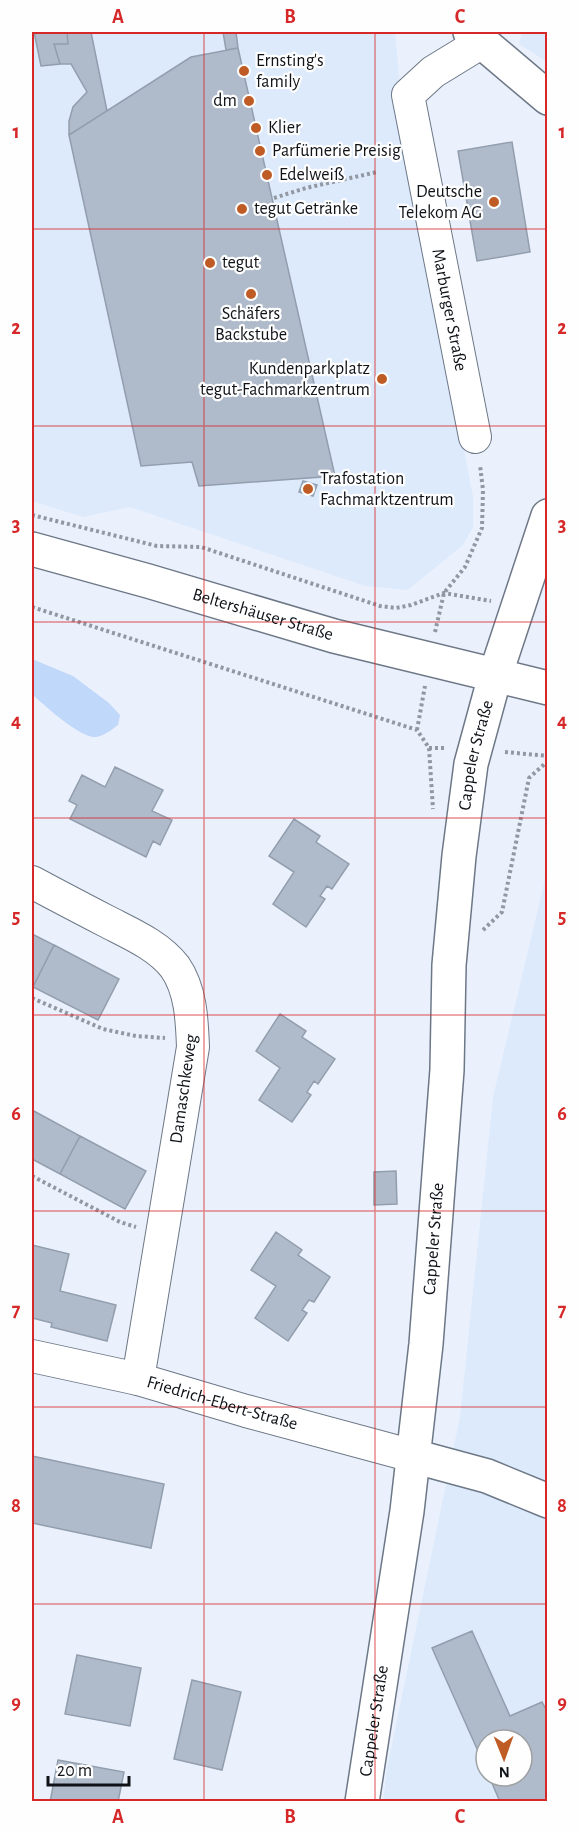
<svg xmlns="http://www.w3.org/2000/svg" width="579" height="1833" viewBox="0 0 579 1833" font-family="'Alegreya Sans',sans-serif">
	<rect width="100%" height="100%" fill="#eaf1fc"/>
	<path fill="#dceafc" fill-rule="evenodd" d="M32,32H395L405,136L473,497V527L463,545L408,590L365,586L130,507L83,517L32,501Z
		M522,32H547V62L519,44Z
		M547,861V1801L383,1802L387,1768L460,1417L493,1097L544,884ZM486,1740H522V1776H486Z"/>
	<path fill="#c0d8f9" d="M32,659L73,676L109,703L120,715L118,725C111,730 102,738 93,737C77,735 44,705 32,694Z"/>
	<path fill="#afbbcb" stroke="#929ead" stroke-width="1.5" d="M34,32H67L68,44H54L60,64L41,66Z
		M67,32H91L107,111L69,135V121L73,107L87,92L71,64H60L54,44H68Z
		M223,32H236L238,48L226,50Z
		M238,48L335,476L199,486L192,462L141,466L69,135L191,57Z
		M512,142L530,252L477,261L458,151Z
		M303,481L317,485L313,496L299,492Z
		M115,767L163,790L152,811L172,820L160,845L153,841L146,857L70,819L77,805L69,801L82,775L105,787Z
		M294,819L320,836L316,842L349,864L332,889L327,886L320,896L325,899L306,927L273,904L294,872L269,856Z
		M32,934L54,945L33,987L32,986Z
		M54,945L119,979L98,1020L33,987Z
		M280,1014L306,1031L302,1037L335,1059L318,1084L314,1081L307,1092L311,1095L292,1122L259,1100L280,1068L256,1051Z
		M32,1110L80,1136L60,1174L32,1159Z
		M80,1136L146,1171L125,1209L60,1174Z
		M396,1171L397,1204L374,1205V1172Z
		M276,1232L302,1250L298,1255L330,1277L314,1302L309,1300L302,1310L307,1313L288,1341L255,1318L276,1286L251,1270Z
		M32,1245L69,1254L60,1291L116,1305L107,1341L51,1327L52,1323L32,1318Z
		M32,1456L164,1484L151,1548L32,1523Z
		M472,1631L510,1716L542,1702L548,1713V1802H500L489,1776H522V1740H486V1769L432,1648Z
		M77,1655L141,1668L130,1726L65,1714Z
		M192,1680L241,1692L222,1770L174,1759Z
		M58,1760L124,1772L118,1802H50Z"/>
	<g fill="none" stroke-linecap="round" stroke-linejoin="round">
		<g stroke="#6d7887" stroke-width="34">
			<g id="street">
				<path d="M475,437L408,95L433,72L482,42"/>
				<path d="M32,882C56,895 81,908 106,921C129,933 158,945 175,967C191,990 192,1021 193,1047L138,1379"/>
				<path id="s1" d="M32,1356L138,1379L246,1411L413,1456"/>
			</g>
		</g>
		<g stroke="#6d7887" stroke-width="36">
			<g id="secondary">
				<path d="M470,32L548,98"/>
				<path id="s2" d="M32,549L148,581L334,636L548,688"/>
				<path d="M413,1456L487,1476L548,1501"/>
				<path id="s3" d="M362,1802L407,1511L426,1344L447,1070L449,965L459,856L471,764L495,676L548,516"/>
			</g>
		</g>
		<path stroke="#9298a1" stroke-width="4" stroke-dasharray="3 3" stroke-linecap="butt" d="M274,198L306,188L377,172
			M32,515L157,546L201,547L380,606L396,608L411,605L444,593L491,601
			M32,607L417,730L429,748L433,809
			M435,632L444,593L465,567L482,528L483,490L480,465
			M417,730L425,686
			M429,748H444
			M505,752L548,756
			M483,930L502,912L529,778L548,761
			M32,998L103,1029L136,1036L165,1038
			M32,1176L120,1222L136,1227"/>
		<use href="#street" stroke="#fff" stroke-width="32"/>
		<use href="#secondary" stroke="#fff" stroke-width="33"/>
	</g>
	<path fill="none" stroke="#d62828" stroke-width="1.5" stroke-opacity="0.55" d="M204,32V1802M375,32V1802M32,229H548M32,426H548M32,622H548M32,818H548M32,1015H548M32,1211H548M32,1407H548M32,1604H548"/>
	<g fill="#bf5b24" stroke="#fefefe" stroke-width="2">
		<circle cx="244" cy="71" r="6"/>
		<circle cx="249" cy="101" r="6"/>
		<circle cx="256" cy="128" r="6"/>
		<circle cx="260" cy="151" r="6"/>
		<circle cx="267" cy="175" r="6"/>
		<circle cx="494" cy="202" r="6"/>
		<circle cx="242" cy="209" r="6"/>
		<circle cx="210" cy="263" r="6"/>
		<circle cx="251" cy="294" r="6"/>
		<circle cx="382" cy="379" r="6"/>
		<circle cx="308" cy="489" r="6"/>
	</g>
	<g text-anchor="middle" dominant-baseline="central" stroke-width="4.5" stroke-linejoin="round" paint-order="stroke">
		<g font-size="18" fill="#0f1318" stroke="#fefefe" text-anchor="start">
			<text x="256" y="61">Ernsting's<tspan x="256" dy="21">family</tspan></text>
			<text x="237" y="101" text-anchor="end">dm</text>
			<text x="268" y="128">Klier</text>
			<text x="272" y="151">Parfümerie Preisig</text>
			<text x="279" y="175">Edelweiß</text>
			<text x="482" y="192" text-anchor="end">Deutsche<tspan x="482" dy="21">Telekom AG</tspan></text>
			<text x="254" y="209">tegut Getränke</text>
			<text x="222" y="263">tegut</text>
			<text x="251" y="314" text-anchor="middle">Schäfers<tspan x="251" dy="21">Backstube</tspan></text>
			<text x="370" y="369" text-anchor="end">Kundenparkplatz<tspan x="370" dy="21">tegut-Fachmarkzentrum</tspan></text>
			<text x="320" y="479">Trafostation<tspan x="320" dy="21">Fachmarktzentrum</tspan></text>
		</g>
		<g font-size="18" fill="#0f1318" stroke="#fefefe">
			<text transform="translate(449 310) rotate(79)">Marburger Straße</text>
			<text stroke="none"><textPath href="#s2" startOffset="240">Beltershäuser Straße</textPath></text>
			<text stroke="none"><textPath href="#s3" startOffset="1054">Cappeler Straße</textPath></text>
			<text transform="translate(184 1089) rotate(-82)">Damaschkeweg</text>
			<text stroke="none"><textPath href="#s3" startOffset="568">Cappeler Straße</textPath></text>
			<text stroke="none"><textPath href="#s1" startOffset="196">Friedrich-Ebert-Straße</textPath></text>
			<text stroke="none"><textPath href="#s3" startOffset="82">Cappeler Straße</textPath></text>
		</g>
	</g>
	<rect width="579" height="1833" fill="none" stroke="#fefefe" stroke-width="66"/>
	<g transform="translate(504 1758) rotate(179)"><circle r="28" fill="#fefefe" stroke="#9ea0a2" stroke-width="1.5"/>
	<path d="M0-4.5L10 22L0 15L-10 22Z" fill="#bf5b24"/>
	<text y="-9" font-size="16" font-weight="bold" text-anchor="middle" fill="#0f1318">N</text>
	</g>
	<path d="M48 1776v9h81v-9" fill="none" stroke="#0f1318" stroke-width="3"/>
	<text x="57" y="1776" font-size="18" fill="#0f1318" stroke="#fefefe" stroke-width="4.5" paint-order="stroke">20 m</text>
	<rect x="33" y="33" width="513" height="1767" fill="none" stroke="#d62828" stroke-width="2"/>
	<g font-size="20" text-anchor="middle" font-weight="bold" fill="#d62828">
		<text x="118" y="23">A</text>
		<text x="290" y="23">B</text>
		<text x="460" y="23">C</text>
		<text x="16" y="138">1</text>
		<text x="562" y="138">1</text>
		<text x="16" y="334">2</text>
		<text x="562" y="334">2</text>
		<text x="16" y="531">3</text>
		<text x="562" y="531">3</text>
		<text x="16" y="727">4</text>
		<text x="562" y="727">4</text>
		<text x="16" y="923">5</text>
		<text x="562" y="923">5</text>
		<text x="16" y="1120">6</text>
		<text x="562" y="1120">6</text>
		<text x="16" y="1316">7</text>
		<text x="562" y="1316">7</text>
		<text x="16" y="1512">8</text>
		<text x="562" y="1512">8</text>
		<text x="16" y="1709">9</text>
		<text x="562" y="1709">9</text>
		<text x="118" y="1823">A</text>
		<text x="290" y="1823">B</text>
		<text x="460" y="1823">C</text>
	</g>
</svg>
